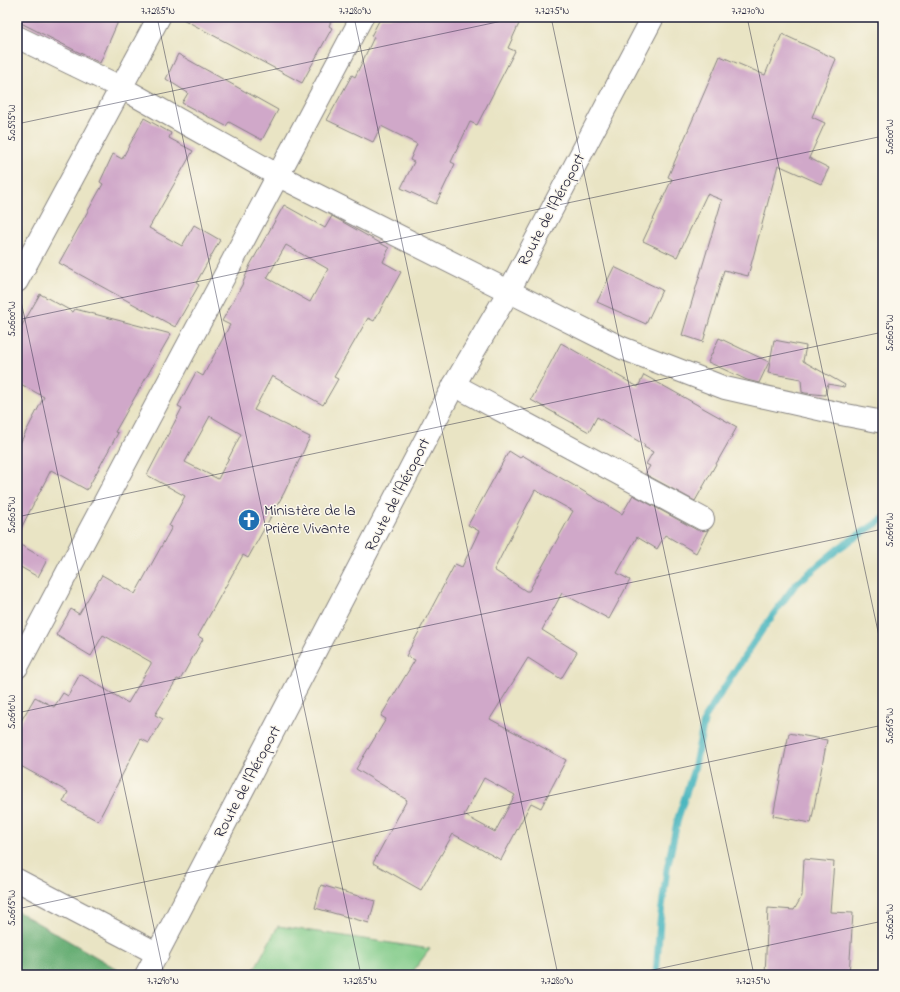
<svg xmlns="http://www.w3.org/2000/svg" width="900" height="992" viewBox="0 0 900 992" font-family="'Indie Flower',sans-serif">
	<rect width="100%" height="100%" fill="#fbf7ec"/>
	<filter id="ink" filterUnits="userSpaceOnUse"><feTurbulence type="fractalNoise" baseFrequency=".025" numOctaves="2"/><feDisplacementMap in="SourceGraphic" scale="8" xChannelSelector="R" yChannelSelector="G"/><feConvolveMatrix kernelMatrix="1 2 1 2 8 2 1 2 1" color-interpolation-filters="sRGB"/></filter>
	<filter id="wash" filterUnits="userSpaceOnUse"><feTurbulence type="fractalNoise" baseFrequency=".012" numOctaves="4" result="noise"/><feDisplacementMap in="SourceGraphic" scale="16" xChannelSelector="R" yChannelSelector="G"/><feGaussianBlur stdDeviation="0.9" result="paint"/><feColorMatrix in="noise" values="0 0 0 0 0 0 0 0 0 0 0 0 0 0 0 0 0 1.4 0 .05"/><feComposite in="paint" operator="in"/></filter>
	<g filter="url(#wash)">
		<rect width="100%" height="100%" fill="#e9e4c4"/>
		<path fill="#80ca88" stroke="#517662" d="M278,926L430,949L410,975H251Z"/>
		<path fill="#68ae74" stroke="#456858" d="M17,911L117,969L113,975H17Z"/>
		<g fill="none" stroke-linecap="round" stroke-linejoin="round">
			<path stroke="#44b4bd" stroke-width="7" d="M656,975L660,922L667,869L678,818L694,769L705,717L762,630L795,585L839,548L883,519"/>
		</g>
		<g id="blocks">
			<path fill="#d0a8c9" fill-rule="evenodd" d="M17,17H120L100,63L17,21Z
				M179,17H333L329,26L332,28L302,83Z
				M381,17H522L508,48L515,51L477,125L470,122L451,162L455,164L436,204L401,188L414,162L410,160L417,144L381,126L373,142L327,120L352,75L355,77L374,37L371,36Z
				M782,34L836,59L812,117L825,123L809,158L829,168L821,184L778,165L748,276L724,270L703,342L682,335L722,200L707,194L677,257L643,241L672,179L668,177L720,56L765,75Z
				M178,54L278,110L262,140L229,122L226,126L182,103L188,93L166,79Z
				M144,118L171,133L169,138L193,151L149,228L182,246L194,225L220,240L196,283L199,285L175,327L59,263L103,184L100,182L113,154L122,159Z
				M284,205L325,228L332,216L389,248L383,262L401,272L374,321L368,318L334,377L338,379L323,405L272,376L254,410L310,437L284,493L248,558L243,555L198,636L203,639L180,680L177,679L155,715L163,719L149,743L141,739L98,821L63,802L68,792L17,764V728L35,697L54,707L63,693L68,696L80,674L128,703L151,664V662L103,635L91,656L56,635L71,609L79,614L102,575L135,594L172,527L169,526L185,496L147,475L182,408L178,406L196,372L203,376L230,325L222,321L242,285L250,265ZM286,245L328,269L310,302L267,278ZM210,416L241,434L218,479L185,462Z
				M614,267L662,290L646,324L597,302Z
				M40,294L73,312L75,309L171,334L115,432L118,433L87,490L51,470L17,536V449L44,397L17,382V334Z
				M719,338L769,362L759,383L747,380L708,362Z
				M774,340L806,346L803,361L845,385L844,387L828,384L825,395L805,393L802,392L801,379L768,373Z
				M561,343L638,387L644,375L737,427L695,501L645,474L650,466L646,464L653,452L644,447L645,445L597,417L589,432L531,400Z
				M509,451L520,458L522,455L622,514L633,495L697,530H708L696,553L665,535L657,549L637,537L617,573L630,580L609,619L562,593L542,630L577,652L561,679L528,658L490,719L566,760L541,808L531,803L501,860L453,834L421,890L373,863L407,800L356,769L386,719L381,716L415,660L406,656L455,564L462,567L479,531L468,525ZM535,490L573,511L529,591H526L494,570ZM484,778L515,795L495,832L464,815Z
				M17,543L47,560L38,577L17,565Z
				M789,733L827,740L811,823L773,816Z
				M804,859L834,862L830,912L853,913L849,975H765L768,908L794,910L802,896Z
				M321,885L375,901L369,923L315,908Z"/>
		</g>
	</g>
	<g filter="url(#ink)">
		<use href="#blocks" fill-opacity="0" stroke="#868380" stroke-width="1"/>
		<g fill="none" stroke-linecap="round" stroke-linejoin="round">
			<g stroke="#868380" stroke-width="24">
				<path id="minor" d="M17,37L122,88L279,176L622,348L725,388L841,414L883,422
					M17,281L159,17
					M454,385L703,519
					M17,667L362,17
					M17,880L158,954"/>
			</g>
			<g stroke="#868380" stroke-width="24">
				<path id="major" d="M146,975L454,385L509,291L653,17"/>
			</g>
			<use href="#minor" stroke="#fff" stroke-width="22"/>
			<use href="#major" stroke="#fff" stroke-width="22"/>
		</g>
	</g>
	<path fill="none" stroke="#22223b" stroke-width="1" stroke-opacity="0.45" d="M157,17L361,975M354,17L558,975M551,17L754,975M747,17L883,655M17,124L521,17M17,282L164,975M17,320L883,136M17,517L883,332M17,713L883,529M17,909L883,725M629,975L883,921"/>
	<defs>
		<g id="church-disc" transform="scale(1.15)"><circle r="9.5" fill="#1f6fb2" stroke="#fbf7ec"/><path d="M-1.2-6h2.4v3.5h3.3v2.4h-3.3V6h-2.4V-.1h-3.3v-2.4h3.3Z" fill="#fff"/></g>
	</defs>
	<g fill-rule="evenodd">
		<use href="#church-disc" x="249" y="520"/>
	</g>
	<g text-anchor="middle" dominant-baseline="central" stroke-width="3" stroke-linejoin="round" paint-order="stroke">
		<g font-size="16" fill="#22223b" stroke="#fbf7ec">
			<text transform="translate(552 210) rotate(-62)">Route de l'Aéroport</text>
			<text transform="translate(398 495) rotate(-63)">Route de l'Aéroport</text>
			<text transform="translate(248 782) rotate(-62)">Route de l'Aéroport</text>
		</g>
		<g font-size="16" fill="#22223b" stroke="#fbf7ec" text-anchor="start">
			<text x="264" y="511">Ministère de la<tspan x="264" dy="18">Prière Vivante</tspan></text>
		</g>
	</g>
	<rect width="900" height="992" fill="none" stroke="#fbf7ec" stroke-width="44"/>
	<rect x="22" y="22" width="856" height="948" fill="none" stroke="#22223b" stroke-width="1.5"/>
	<g font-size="10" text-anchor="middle" fill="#22223b">
		<text x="158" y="14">7.7285°N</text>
		<text x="355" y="14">7.7280°N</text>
		<text x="552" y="14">7.7275°N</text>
		<text x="748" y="14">7.7270°N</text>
		<text transform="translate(11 123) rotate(-90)" y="4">5.0595°W</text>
		<text transform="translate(889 137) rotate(-90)" y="4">5.0600°W</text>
		<text transform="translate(11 319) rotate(-90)" y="4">5.0600°W</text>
		<text transform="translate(889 333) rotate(-90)" y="4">5.0605°W</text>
		<text transform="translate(11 515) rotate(-90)" y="4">5.0605°W</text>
		<text transform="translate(889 530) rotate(-90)" y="4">5.0610°W</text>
		<text transform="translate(11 712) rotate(-90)" y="4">5.0610°W</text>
		<text transform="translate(889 726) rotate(-90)" y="4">5.0615°W</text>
		<text transform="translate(11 908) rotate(-90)" y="4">5.0615°W</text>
		<text transform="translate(889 922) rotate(-90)" y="4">5.0620°W</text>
		<text x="163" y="984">7.7290°N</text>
		<text x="360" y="984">7.7285°N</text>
		<text x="557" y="984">7.7280°N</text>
		<text x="753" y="984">7.7275°N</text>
	</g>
</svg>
